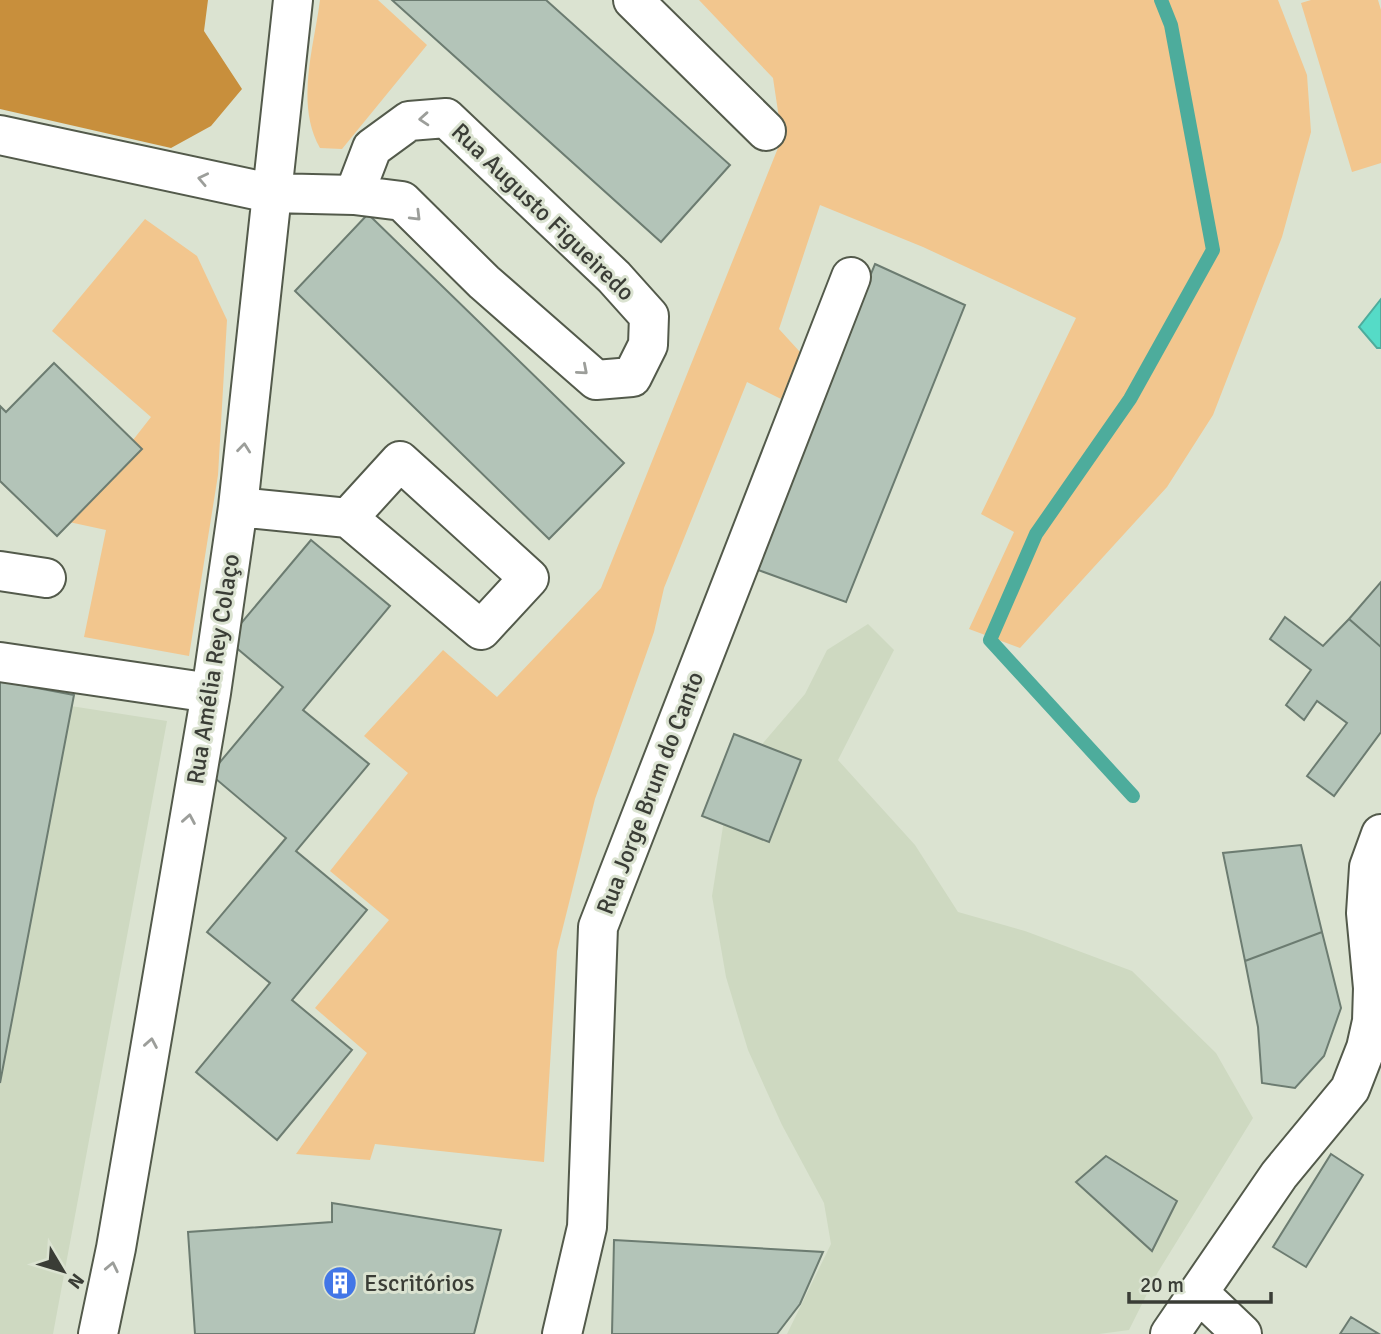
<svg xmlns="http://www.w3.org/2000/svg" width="1381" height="1334" viewBox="0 0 1381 1334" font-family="Signika,sans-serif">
	<rect width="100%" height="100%" fill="#dbe3d1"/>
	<path fill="#ced9c1" d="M868,624L894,650L838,760L915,845L958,912L1025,931L1132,971L1216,1053L1253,1118L1158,1272L1129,1330L1099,1334H787L831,1244L824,1203L782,1125L748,1050L726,977L712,896L727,801L758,749L805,694L827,650Z
		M0,695L167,721L53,1334H0Z"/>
	<path fill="#f2c68e" d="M320,0H378L427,45L342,149L320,148C295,104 314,47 320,0Z
		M699,0H1278L1307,75L1311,132L1282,237L1213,415L1167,487L1020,648L969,629L1014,532L981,514L1076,318L923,247L820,205L779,329L800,352L781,399L747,382L664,588L654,632L595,799L557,951L544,1162L375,1144L370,1160L296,1154L367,1053L315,1008L389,920L330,871L408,773L364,736L443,650L497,697L601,588L782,138L773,78Z
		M1311,0H1378L1381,10V163L1352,172L1301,3Z
		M145,219L197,256L227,320L218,475L189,656L84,637L106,530L69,522L151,417L52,331Z"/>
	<path fill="#c88f3c" d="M0,0H208L204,31L242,89L211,126L171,148L0,109Z"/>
	<path fill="#55dbc7" stroke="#4dac9c" stroke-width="2" d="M1381,299V348H1377L1359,327Z"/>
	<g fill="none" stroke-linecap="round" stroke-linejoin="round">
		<path stroke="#4dac9c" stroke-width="14" d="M1133,796L990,640L1036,534L1130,399L1213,250L1171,25L1161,0"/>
	</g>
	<path fill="#b3c4b8" stroke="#6c7c71" stroke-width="2" d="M392,0H546L730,165L661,242Z
		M368,214L624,463L549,539L295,291Z
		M875,264L965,305L846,602L750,567Z
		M54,363L142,449L57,536L0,481V406L6,412Z
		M311,540L390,606L303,710L369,764L296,851L367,910L292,1000L352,1050L277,1140L196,1072L270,983L207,932L286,838L210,774L283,687L227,640Z
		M1381,582V647L1349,619Z
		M1285,617L1323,646L1349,619L1381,647V732L1334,796L1307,776L1347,723L1317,701L1304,720L1286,705L1311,670L1270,639Z
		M0,681L74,695L0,1083Z
		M734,734L801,760L769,842L702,816Z
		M1301,845L1322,932L1245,961L1223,853Z
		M1322,932L1341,1008L1324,1056L1295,1088L1262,1083L1258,1027L1245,961Z
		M1331,1154L1363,1175L1306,1267L1273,1247Z
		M1106,1156L1177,1201L1152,1251L1076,1182Z
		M332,1203L501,1230L474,1334H195L188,1232L332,1222Z
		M614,1240L823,1252L800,1304L777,1334H612Z
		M1351,1317L1379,1334H1340Z"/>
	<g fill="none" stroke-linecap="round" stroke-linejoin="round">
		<g stroke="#535a4b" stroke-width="42">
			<path id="minor" d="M633,0L766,131
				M0,135L270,193L354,195L402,201L484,282L596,380L632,377L648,345L649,316L614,277L446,118L409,121L372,148L354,195
				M238,507L348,518L400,461L529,578L481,630L348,518
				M0,571L46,578
				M0,662L211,693
				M1200,1294L1242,1334
				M98,1334L116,1248L211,693L238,507L293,0
				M562,1334L587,1227L598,927L851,277
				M1170,1334L1279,1175L1350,1089L1366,1048L1372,1021L1373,988L1366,913L1369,867L1381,834"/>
		</g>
		<use href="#minor" stroke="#fff" stroke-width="38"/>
	</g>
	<defs><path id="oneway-chevron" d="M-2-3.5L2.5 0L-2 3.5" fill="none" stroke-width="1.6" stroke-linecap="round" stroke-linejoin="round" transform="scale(1.75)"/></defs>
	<g stroke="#9c9e9a">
		<use href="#oneway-chevron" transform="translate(424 119) rotate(176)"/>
		<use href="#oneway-chevron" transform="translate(203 179) rotate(-168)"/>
		<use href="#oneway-chevron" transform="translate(416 216) rotate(45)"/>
		<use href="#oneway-chevron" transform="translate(583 370) rotate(41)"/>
		<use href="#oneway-chevron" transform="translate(244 448) rotate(-84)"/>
		<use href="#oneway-chevron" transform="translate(189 819) rotate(-80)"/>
		<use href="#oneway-chevron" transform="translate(151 1043) rotate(-80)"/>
		<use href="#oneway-chevron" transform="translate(112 1267) rotate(-78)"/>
	</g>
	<defs>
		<g id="building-disc" transform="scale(1.75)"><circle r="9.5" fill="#4276e7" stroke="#dbe3d1"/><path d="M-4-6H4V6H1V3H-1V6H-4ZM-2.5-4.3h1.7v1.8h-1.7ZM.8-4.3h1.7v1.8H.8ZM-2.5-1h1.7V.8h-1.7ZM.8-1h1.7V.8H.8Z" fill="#fff"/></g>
	</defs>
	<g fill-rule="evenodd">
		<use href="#building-disc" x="340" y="1283"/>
	</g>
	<g text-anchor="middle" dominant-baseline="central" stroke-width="6" stroke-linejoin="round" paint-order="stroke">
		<g font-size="24" fill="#3a3d36" stroke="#dbe3d1">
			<text transform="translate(543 212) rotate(44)">Rua Augusto Figueiredo</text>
			<text transform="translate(213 669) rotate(-81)">Rua Amélia Rey Colaço</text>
			<text transform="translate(650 793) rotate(-69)">Rua Jorge Brum do Canto</text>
		</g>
		<g font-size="24" fill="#3a3d36" stroke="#dbe3d1" text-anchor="start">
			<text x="364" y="1283">Escritórios</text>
		</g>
	</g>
	<g transform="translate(63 1271) rotate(128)" stroke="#dbe3d1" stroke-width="5" paint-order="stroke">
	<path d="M0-5L12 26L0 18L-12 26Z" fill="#3a3d36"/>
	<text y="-10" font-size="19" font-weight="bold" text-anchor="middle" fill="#3a3d36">N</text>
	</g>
	<path d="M1129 1292v10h142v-10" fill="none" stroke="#3a3d36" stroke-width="3.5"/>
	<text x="1140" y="1292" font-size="21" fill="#3a3d36" stroke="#dbe3d1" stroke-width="5" paint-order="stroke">20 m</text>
</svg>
